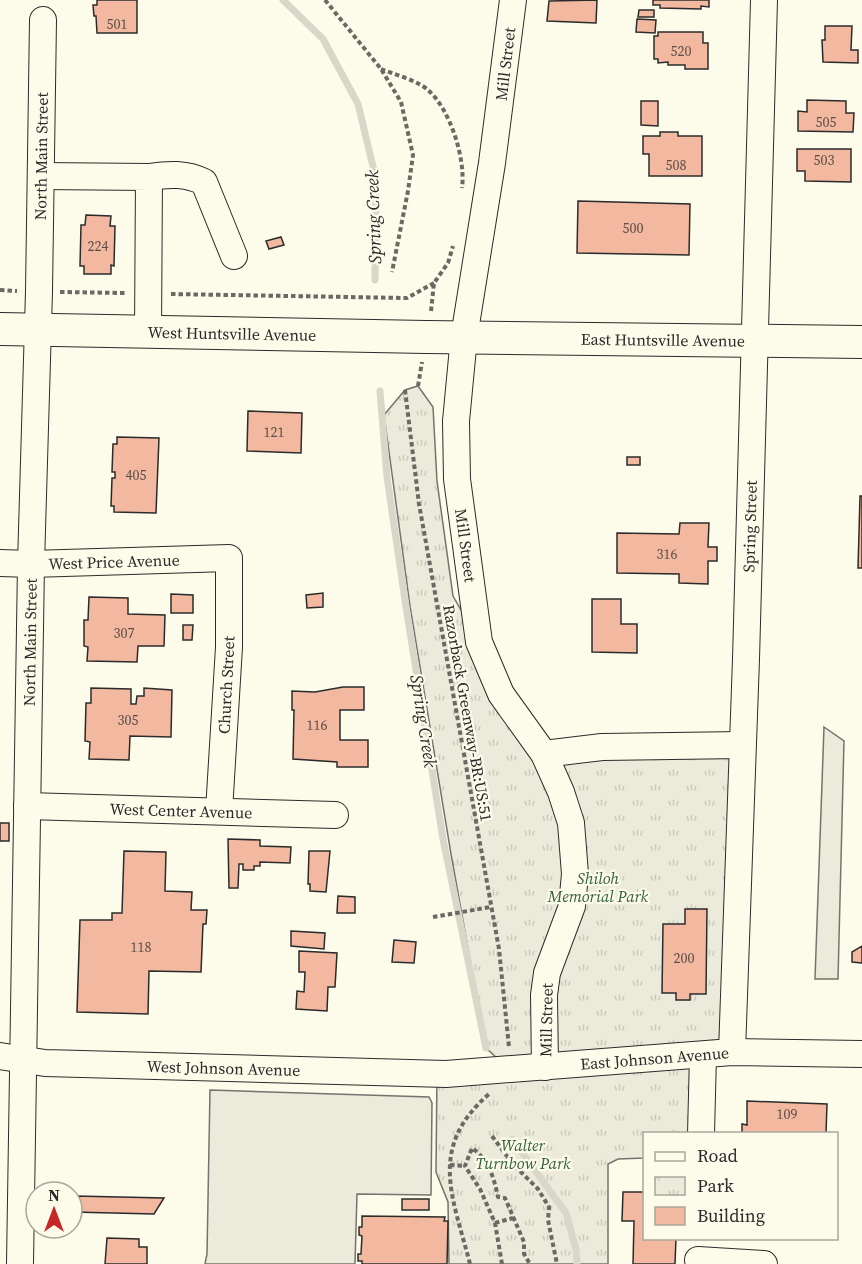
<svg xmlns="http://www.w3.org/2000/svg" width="862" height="1264" viewBox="0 0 862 1264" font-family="'Source Serif 4',serif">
	<defs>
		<pattern id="park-tufts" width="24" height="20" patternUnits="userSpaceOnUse" patternTransform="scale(1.5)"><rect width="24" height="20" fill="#ecebdb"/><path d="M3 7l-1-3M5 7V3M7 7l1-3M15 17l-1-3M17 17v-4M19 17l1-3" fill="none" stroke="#cbcabc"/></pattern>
	</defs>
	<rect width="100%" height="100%" fill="#fdfbea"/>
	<path fill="url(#park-tufts)" stroke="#74746e" stroke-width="1.5" d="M418,386L433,407L437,481L453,596L544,754L742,745L732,1052L703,1055L701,1133L644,1134V1158L618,1159L608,1164V1264H449L448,1202L436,1172L437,1073L509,1069L486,1048L451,854L410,606L384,415L405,390Z"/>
	<path fill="#eceadb" stroke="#74746e" stroke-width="1.5" d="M824,727L844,741L838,979H815Z
		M210,1090L429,1097L432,1103L431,1195L357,1194L355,1264H205L207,1254Z"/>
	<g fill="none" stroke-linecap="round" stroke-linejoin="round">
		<path stroke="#d8d7c9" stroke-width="7" d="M283,0L323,39L358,104L376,179L375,280
			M380,391L387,477L406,607L443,839L486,1048
			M512,1139L566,1213L576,1249L577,1264"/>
	</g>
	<path fill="#f2b8a0" stroke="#2b2b2b" stroke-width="1.5" d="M97,0H137V33H97L96,16H94L93,5H97Z
		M597,0L596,23L547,21L549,1Z
		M653,0H709V7L701,6V9L660,8V5H653Z
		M639,10H654V17H638Z
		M637,19L656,20L655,33L636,32Z
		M825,26H852L851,50H858V63L823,62L822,40H825Z
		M658,32H703V43H708V69H685V65H668V62L658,63V59H654V36H658Z
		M807,100L846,101V113H854L853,132L798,131V111L807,112Z
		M641,101H658V126L641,125Z
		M660,132H678V136H702V176H649V154H643V136H660Z
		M797,149H851V182L805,181V171H797Z
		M578,201L690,204L689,255L577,253Z
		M86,215L111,216L110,226H115L114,266L111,265V274H84V266H80L81,225H85Z
		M281,237L284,245L269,249L266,241Z
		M248,411L302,413L301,453L247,451Z
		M117,437L159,438L156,513L114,512V506H111L112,478H115V472H112L113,444H117Z
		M627,457H640V465H627Z
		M860,496H862V568H858Z
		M680,523H709L708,547H717V561H708V584L679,583V574L617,573V533L679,534Z
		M323,593V607L307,608L306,595Z
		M171,594L193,595V613H171Z
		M89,597L128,598V614L165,615L164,646H138L137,662L87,661L88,647L84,646V620H88Z
		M592,599H621V624H637V653L592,652Z
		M183,625H193L192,640H183Z
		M343,687H364V710H340V740H368V767H337V762L293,759L294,710H292V691L315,692Z
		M91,688L131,689V704H136L137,696H144V688L172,690L171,737L130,736L129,760L89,759L90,742L85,741L86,703H91Z
		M0,823H9V841H0Z
		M228,839L260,840V846L291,847L290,863L260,862V866H254V870H243V864H239L238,888H229Z
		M124,851L166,852L165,891L192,892L191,910H207L206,924H203L201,972L149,971L148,1014L77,1012L80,920H112V913H122Z
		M309,851H330L326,892L310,891V884H308Z
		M338,896L355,897V913H337Z
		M685,909H707L706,994H690V1000H676V993H662L663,924H685Z
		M291,931L325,933L324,949L291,946Z
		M394,940L416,942L414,963L392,962Z
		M862,946V963L852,962V952Z
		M299,951L337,953L335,987H328L327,1011L296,1009L297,991L304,992L305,972H299Z
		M747,1101L827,1104L826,1134H742V1124L747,1125Z
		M623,1192H644V1238H676L675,1264H633L634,1221H622Z
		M75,1196L164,1198L154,1214L72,1212V1201Z
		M402,1199H429V1210H402Z
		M362,1216L445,1217L444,1221H448L447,1264H362V1261H358V1254H361L362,1236L359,1235V1227H362Z
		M107,1238L139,1239V1247H147V1264H105Z"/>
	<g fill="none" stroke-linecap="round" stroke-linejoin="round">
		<g stroke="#2b2b2b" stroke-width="28">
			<g id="minor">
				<path id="s1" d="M513,0L492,163L464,337L456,421L457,479L479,642L501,694L544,754L561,792L571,823L575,874L572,906L547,973L544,995L545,1067"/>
				<path d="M41,176L149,177L148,332"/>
				<path d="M149,177C169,174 186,173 204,182L234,256"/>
				<path id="s2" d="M0,563L31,564L229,558V647L219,811"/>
				<path d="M544,754L602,747L742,745"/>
				<path id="s3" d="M27,806L335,815"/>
				<path id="s4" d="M732,1052L746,659L764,0"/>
				<path id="s5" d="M0,1056L45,1063L446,1074L732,1052L862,1054"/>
				<path d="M701,1134L703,1055"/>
				<path d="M698,1260L764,1264"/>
				<path id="s6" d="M20,1264L31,564L39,291L43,20"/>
			</g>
		</g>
		<g stroke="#2b2b2b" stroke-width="34">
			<g id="major">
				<path id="s7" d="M0,329L426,337L862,342"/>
			</g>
		</g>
		<path stroke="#6a6964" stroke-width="4" stroke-dasharray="4.5 3" stroke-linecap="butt" d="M325,0L381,69L401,102L413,155L408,191L392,272
			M381,69C394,74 418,81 428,90C450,109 466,159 462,188
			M0,290L17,291
			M60,292L125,293
			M171,294L407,298L434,283
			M431,311L434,283L448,263L453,246
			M418,386L422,362
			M405,390L419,504L499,949L509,1047
			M433,917L491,907
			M492,1136L512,1163L538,1189L549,1207L548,1220L557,1264
			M450,1165L465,1166
			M495,1223L513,1218
			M470,1264C453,1197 427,1148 489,1094
			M502,1264L495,1223L480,1189L465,1166L472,1148C489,1160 494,1178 498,1197L505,1198L524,1242V1254L530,1264"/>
		<use href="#minor" stroke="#fdfbea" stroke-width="26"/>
		<use href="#major" stroke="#fdfbea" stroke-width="32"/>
	</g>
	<g text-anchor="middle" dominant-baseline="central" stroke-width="4.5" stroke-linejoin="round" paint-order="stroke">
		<g font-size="14" fill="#5d4e48">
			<text x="117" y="24">501</text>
			<text x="681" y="51">520</text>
			<text x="826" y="122">505</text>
			<text x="824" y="160">503</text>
			<text x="676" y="165">508</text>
			<text x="633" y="228">500</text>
			<text x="98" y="246">224</text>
			<text x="274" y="432">121</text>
			<text x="136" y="475">405</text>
			<text x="667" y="554">316</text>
			<text x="124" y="633">307</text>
			<text x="128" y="720">305</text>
			<text x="317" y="725">116</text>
			<text x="141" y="947">118</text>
			<text x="684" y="958">200</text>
			<text x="787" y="1114">109</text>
		</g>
		<g font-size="16" fill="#2b2b2b" stroke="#fdfbea">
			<text transform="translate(505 64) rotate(-83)">Mill Street</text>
			<text stroke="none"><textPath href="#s6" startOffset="1108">North Main Street</textPath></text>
			<text stroke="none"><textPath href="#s7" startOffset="232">West Huntsville Avenue</textPath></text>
			<text stroke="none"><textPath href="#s7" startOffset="663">East Huntsville Avenue</textPath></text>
			<text stroke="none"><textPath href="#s4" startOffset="526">Spring Street</textPath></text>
			<text stroke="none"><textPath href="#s1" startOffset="550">Mill Street</textPath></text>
			<text stroke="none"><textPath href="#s2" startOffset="114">West Price Avenue</textPath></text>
			<text stroke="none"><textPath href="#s6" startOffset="622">North Main Street</textPath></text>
			<text transform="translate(226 685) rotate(-87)">Church Street</text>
			<text transform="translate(468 713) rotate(80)">Razorback Greenway-BR:US:51</text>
			<text stroke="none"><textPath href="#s3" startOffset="154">West Center Avenue</textPath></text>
			<text transform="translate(546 1020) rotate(-89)">Mill Street</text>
			<text stroke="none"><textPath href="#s5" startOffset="656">East Johnson Avenue</textPath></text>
			<text stroke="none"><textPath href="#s5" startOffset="224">West Johnson Avenue</textPath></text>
		</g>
		<g font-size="16" font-style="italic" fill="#34623c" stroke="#fdfbea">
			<text x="598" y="878">Shiloh<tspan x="598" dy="18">Memorial Park</tspan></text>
			<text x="523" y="1145">Walter<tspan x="523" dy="18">Turnbow Park</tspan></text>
		</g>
		<g font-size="18" font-style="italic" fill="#2b2b2b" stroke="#fdfbea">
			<text transform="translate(373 217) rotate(-92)">Spring Creek</text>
			<text transform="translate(424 721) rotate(81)">Spring Creek</text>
		</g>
	</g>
	<rect x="643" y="1132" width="195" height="108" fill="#fdfbea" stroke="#a9a89e" stroke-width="1.5"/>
	<rect x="655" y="1152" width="30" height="9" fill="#fdfbea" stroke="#a9a89e" stroke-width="1.5"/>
	<text x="697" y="1162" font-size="18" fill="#2b2b2b">Road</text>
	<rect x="655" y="1177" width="30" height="18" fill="url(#park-tufts)" stroke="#a9a89e" stroke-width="1.5"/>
	<text x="697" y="1192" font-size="18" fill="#2b2b2b">Park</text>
	<rect x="655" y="1207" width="30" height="18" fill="#f2b8a0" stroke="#a9a89e" stroke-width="1.5"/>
	<text x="697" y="1222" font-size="18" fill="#2b2b2b">Building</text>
	<g transform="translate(54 1210)"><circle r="28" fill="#fdfbea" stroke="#a9a89e" stroke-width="1.5"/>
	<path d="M0-4.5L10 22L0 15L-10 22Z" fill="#c62828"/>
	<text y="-9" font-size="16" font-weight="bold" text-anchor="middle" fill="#2b2b2b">N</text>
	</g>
</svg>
